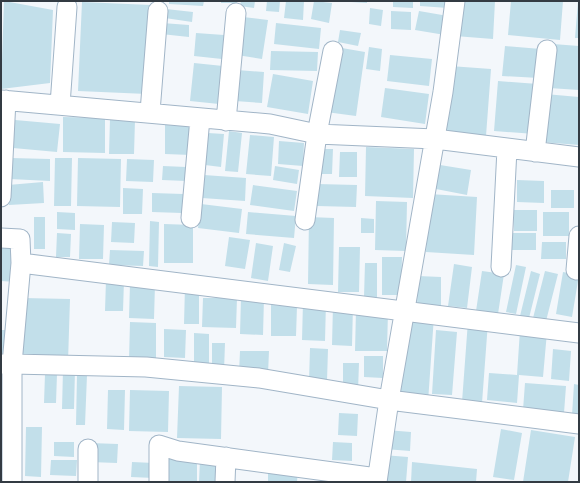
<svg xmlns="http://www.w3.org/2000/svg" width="580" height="483" viewBox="0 0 580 483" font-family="Montserrat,sans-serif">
	<rect width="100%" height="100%" fill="#f3f7fb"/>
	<path fill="#c2dfea" d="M4,1L53,10L50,83L1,89Z
		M169,1H204L203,6L169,4Z
		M221,1H237V3H221Z
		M241,1H255L254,8L240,6Z
		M267,1H280L279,12L266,11Z
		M286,1H304L303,20L284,18Z
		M314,1L332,3L329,23L311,19Z
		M351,1H367V3L351,2Z
		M393,1H413V8L393,7Z
		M420,1H448V8L420,6Z
		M458,1H495L493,39L455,36Z
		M511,1H563L560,40L508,35Z
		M578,1H579V38H575Z
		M82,2L151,5L147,94L78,91Z
		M370,8L383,10L381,26L369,24Z
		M166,9L193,12L192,22L165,18Z
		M391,11L411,12V30L391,29Z
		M419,11L448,16L445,35L415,30Z
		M243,17L268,20L262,59L237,55Z
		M162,23L189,25V37L161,34Z
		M276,23L321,28L319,49L274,44Z
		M340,30L361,33L358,46L338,42Z
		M196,33L224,35L222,59L194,56Z
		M553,44L579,46V90L549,88Z
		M505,46L541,49L539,78L502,76Z
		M336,47L365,52L356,116L326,112Z
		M369,47L382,49L380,71L366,69Z
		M271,51L318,52L317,71L270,70Z
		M390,55L432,59L429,86L387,81Z
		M194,63L223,66L219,104L190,101Z
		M450,66L491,69L486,136L445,133Z
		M237,70L264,72L262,103L235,101Z
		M273,74L313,81L308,114L267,107Z
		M498,81L538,84L535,134L494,131Z
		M385,88L429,94L425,124L381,117Z
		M545,94L579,97V145L541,142Z
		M63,117L105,118V153L63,152Z
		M110,119L135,120L134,154H109Z
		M15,120L60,124L57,152L13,148Z
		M165,125L192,126L191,155L165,154Z
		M229,131L242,133L238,172L225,171Z
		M208,133L224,134L221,167L205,165Z
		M250,135L274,137L271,176L246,174Z
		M279,141L304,143L303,166L278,164Z
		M366,147L414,149L413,198L365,196Z
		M321,149H333L332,174H321Z
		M340,152H357V177H339Z
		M11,158L50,159V181L10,179Z
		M55,158H72L71,206H54Z
		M78,158L121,159L120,207L77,206Z
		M127,159L154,160L153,182L126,181Z
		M440,165L471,170L467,195L436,189Z
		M163,166L186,167V181L162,180Z
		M275,166L299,170L297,184L273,180Z
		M204,175L246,178L245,201L202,198Z
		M517,180L544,181V203L517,202Z
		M43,182L44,203L9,205L8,185Z
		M317,184L357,185L356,207L317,206Z
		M253,185L297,191L294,211L250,205Z
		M123,188L143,189L142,214H123Z
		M551,190H574V208H551Z
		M152,193L183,194L182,213L152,212Z
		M429,194L477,197L474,255L426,252Z
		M376,201L407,202L406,251L375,250Z
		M201,204L242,209L239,233L198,228Z
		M513,210H537V231H514Z
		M57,212L75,213V230L57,229Z
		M248,212L296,216L294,238L246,234Z
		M543,212H569V236H543Z
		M34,217H45V249H34Z
		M309,217L334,218L333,285L308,284Z
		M361,218L374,219V233H361Z
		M150,221L159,222L158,267L149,266Z
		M112,222L135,223L134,243L111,242Z
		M80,224L104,225L103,259H79Z
		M164,224L193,225V263H164Z
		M57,233L71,234L70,257H56Z
		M508,233H536V250H509Z
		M229,237L250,240L245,269L225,266Z
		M1,240L17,241L16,282L1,281Z
		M542,242H566V259H541Z
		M256,243L273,246L268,281L251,278Z
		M284,243L296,246L290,272L279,270Z
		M339,247H360L359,292H338Z
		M110,250L144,251L143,266L109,265Z
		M382,257H402L401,295H382Z
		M365,263H377V297H364Z
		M454,264L472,267L467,308L448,306Z
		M516,265L526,267L516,314L506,312Z
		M482,271L504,274L498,314L476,311Z
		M531,271L540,274L529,318L520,316Z
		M545,271L558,274L546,321L533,318Z
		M563,272L579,275L572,317L556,314Z
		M418,276L441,277V306L417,305Z
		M106,280H124L123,311H105Z
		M130,284H155L154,319L129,318Z
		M185,286L199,287V324H184Z
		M23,298L70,299L68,362L22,361Z
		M203,298H237L236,328L202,327Z
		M241,298H264L263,335L240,334Z
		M303,302H326L325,341L302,340Z
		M271,305L297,306L296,336H271Z
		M333,305H353L352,346L332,345Z
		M356,310L388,311L387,351H355Z
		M406,314L434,316L428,402L400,400Z
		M468,321L488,322L482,403L462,402Z
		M130,322L156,323V360H129Z
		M164,329L186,330L185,358L164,357Z
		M1,330H10L11,352L1,353Z
		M436,330L457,332L452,395L432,394Z
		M520,330L547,332L543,377L519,375L517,403L487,400L489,373L517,375Z
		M194,333L209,334V364L194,363Z
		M212,343H225L224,371H212Z
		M310,348L328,349L327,381H309Z
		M553,349L571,351L569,381L551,379Z
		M240,351H269L268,374L239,373Z
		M364,356H383V378L364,377Z
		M343,363H359L358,391H343Z
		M63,370H75L74,409H62Z
		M45,374H57L56,403H44Z
		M77,374L87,375L85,425H76Z
		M1,379H8L6,482H1Z
		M525,383L566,386L564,413L523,410Z
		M574,384L579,385V415H572Z
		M179,386L222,387L221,439L177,438Z
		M108,390H125L124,430L107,429Z
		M130,390L169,391L168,432L129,431Z
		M339,413L358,414L357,436L338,435Z
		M26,427H42L41,477L25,476Z
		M501,429L522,433L514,480L493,477Z
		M386,430L411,432L410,451L385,449Z
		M531,430L575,437L568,482H523Z
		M54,442H74V457L54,456Z
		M333,442L352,443V461L332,460Z
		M90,443L118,444L117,463L90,462Z
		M383,455L408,457L406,482H381Z
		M168,459H197V482H167Z
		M51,460H77L76,476L50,475Z
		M200,460L223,461L222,482H199Z
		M132,462L154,463V478L131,477Z
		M412,462L477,469L476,482H411Z
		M268,469H298L297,482H268Z"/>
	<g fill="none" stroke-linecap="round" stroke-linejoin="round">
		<g stroke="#a1b5c7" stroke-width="21">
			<path id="minor" d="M1,100L270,124L317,134L435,139L579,157
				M60,105L67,7
				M150,112L158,11
				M226,121L236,13
				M535,152L547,50
				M1,197L6,100
				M191,218L200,118
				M305,220L317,134L333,51
				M1,238L20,239L21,263L12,364H1
				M21,263L579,333
				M501,267L507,149
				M576,270L579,236
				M88,449V482
				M12,482V364L146,367L259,378L389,400L579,424
				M159,482V445L178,451L377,478
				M225,482L226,457
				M377,482L389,400L443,92L455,1"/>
		</g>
		<use href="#minor" stroke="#fff" stroke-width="19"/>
	</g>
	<rect width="580" height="483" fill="none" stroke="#333b43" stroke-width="4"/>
</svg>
